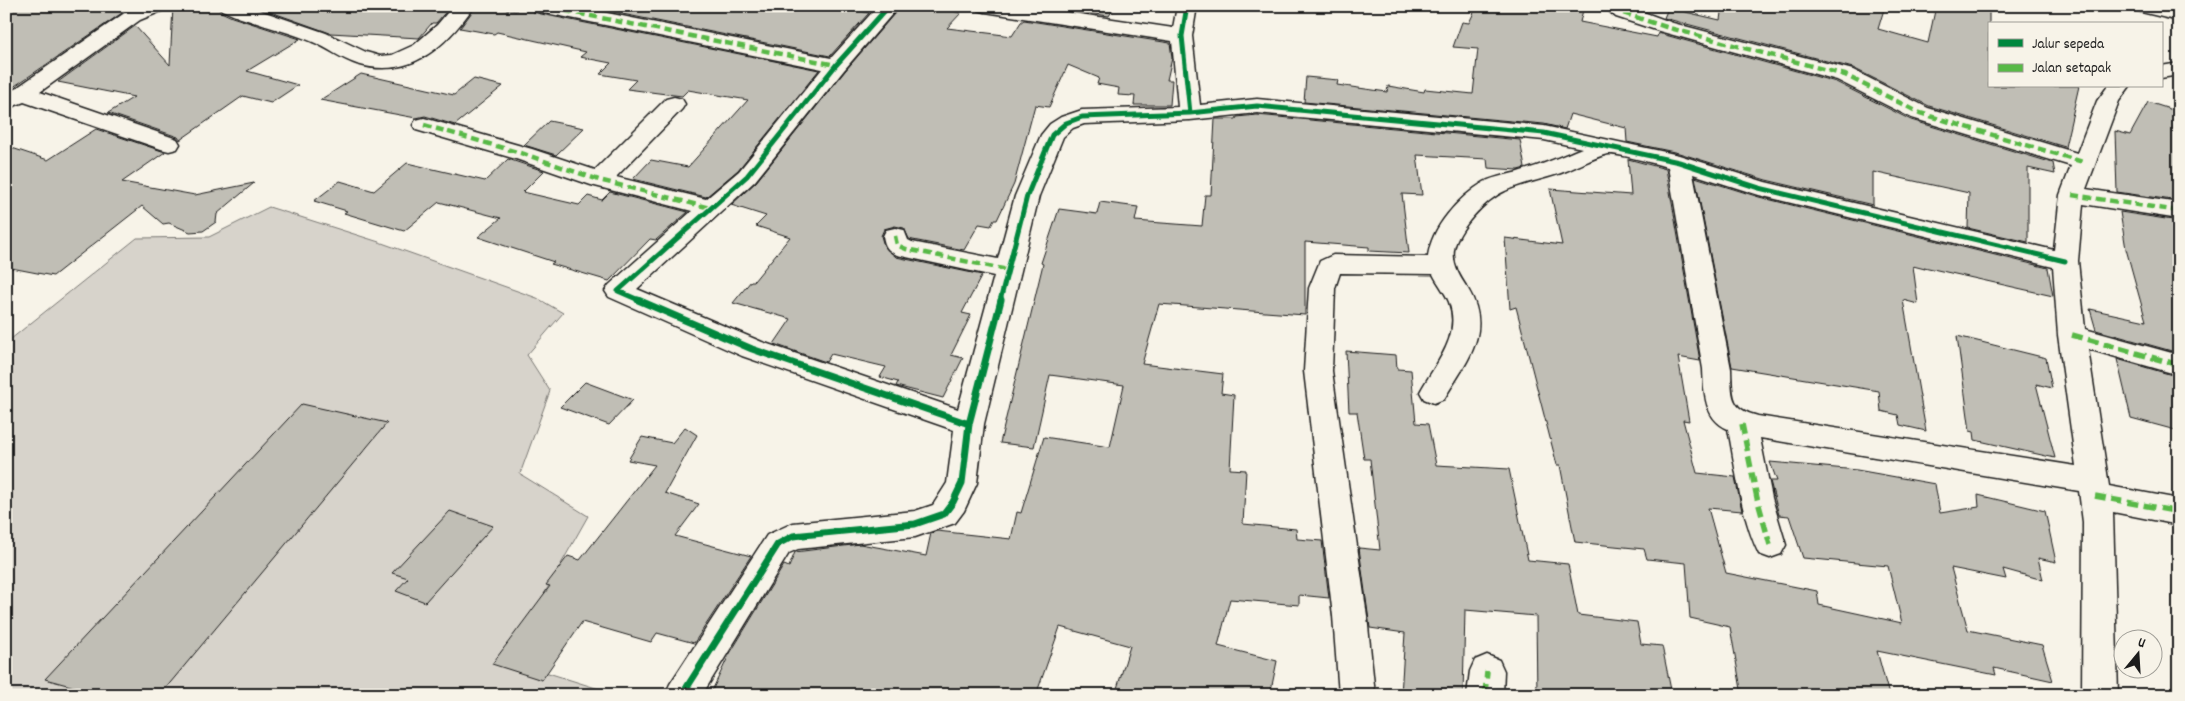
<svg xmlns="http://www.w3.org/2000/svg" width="2185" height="701" viewBox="0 0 2185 701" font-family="Dekko,sans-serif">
	<rect width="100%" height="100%" fill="#f7f3e8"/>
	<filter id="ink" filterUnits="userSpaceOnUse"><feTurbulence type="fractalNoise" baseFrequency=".02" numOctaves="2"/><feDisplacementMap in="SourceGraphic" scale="10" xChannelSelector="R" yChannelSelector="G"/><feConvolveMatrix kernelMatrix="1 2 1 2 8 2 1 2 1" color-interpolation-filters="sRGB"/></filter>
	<g filter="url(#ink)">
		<path fill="#d7d3cb" stroke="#7a7874" d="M269,207L379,242L537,298L563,313L527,355L550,391L520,474L588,516L507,660L618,695H6V343L137,238L209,237Z"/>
		<path fill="#c0beb5" stroke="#1c1c1c" d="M6,6H116L122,13L6,92Z
			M173,6H217L221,12L232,17L300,39L247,71L298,85L271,103L243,96L180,140L178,137L108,113L134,97L58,82L135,26L170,65Z
			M254,6H447L450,7L436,23H432L419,38L330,33Z
			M490,6L516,11L517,6H529L533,12L541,14L819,70L738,170L706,197L633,179L651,160L688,167L748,100L688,90L682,96L627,89L636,80L600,74L611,63L580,57L586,52L497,32L494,34L460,28L475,8L487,9Z
			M583,6H838L869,13L830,56Z
			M901,6H930L961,13L947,28L1012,36L1021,22L1024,20L1170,43L1172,58L1167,80H1172L1170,105H1134L1135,96L1118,95L1119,88L1097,84L1099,78L1068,65L1049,107L1035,105L1014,184L997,220H994L991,226L979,224L964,250L913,240L909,239L904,228L895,226L884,229L881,236L884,246L896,257L982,275L962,313L971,315L951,355L963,358L943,398L896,386L898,382L880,377L886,367L831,354L826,362L774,344L791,319L733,303L751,281H754L790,237L756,226L766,216L731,205L756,182L845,71Z
			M1040,6H1115L1109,16Z
			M1477,6H1584L1580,22L1657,37L1658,33L1836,82L1911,120L2053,163L2055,174L2028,168V242L1968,228L1969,193L1873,172V205L1766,180L1679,153L1627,142L1626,128L1570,114L1565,129L1544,124L1304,102L1306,77L1338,80L1337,85L1387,92L1388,86L1424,92L1425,89L1473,94L1478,49L1453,47L1462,22L1469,23Z
			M1722,6H1885L1878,29L1928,43L1936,6H1989V86H2079L2065,147L1929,106L1853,68L1664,18L1668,8L1720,20Z
			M361,74L454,95L474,79L503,86L455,125L425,116L416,118L320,100Z
			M2148,102L2179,112V201L2117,192L2115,131L2130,135Z
			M1257,115L1520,140L1525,168L1518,170L1488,168L1487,159L1417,155L1422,195L1402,194L1409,253L1369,251V247L1305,242V315L1159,304L1142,364L1223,374L1221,393L1234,395L1230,469L1246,470L1243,524L1296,529L1297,539L1322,541L1329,598L1299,595V605L1230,599L1218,646L1277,661L1270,695H1115L1130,646L1060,627L1036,695H710L729,655L784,565L789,567L795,552L860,544L926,556L931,533L937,531L1011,539L1017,512L1021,513L1044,437L1110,447L1124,385L1050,375L1034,447L1000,443L1043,264L1041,263L1059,209L1097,214L1100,202L1138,207L1135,221L1202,226L1205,195H1211L1215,119H1236L1237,117Z
			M549,121L584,128L556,155L524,145Z
			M96,129L165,152L122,182L195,195L254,183L217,214L216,222L203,231L190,232L169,223L163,224L142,206L53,276L6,267V146L48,160Z
			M508,159L544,171L523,192L579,205L588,196L602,200L610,192L688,212L656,240L650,239L609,281L551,264L554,262L478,237L501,218L439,202L404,231L344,213L347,211L314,201L340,181L374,191L407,163L485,181Z
			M1628,159L1666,169L1700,361L1678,357L1689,421L1683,420L1697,473L1735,477L1742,511L1708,508L1726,573L1817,591L1819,605L1902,623L1888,566L1803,558L1789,516L1779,515L1770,481H1777L1770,462L1857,470L1935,484L1940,513L1979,507L1978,495L2045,511L2056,562L2038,558L2043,580L2003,569L2006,579L1951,568L1968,630L2042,645L2053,681L1994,668L1996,675L1877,651L1889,695H1742L1730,627L1690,618L1686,563L1647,559L1644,549L1575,542L1560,465H1557L1516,307L1510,309L1505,238L1562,245L1550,189L1631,195Z
			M1695,177L1759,197L2048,268L2053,296L1924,267L1925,269L1913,266L1918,304L1903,300L1926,431L1900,425L1898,415L1881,411L1879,391L1732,367Z
			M2120,212L2179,221V353L2096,330L2090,309L2146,321L2126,249Z
			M1957,336L2046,358L2052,388L2036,384L2055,458L1975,440L1974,432L1970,431Z
			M1346,351L1396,355L1397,369L1411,370L1416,423L1428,424L1436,465L1509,469L1528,560L1568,564L1578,615L1637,622L1641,644L1662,646L1672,695H1537L1536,616L1465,610L1463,695H1401L1405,633L1370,628L1359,548L1380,550L1370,459H1364L1357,412H1349Z
			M2117,359L2179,377V431L2131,418Z
			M585,382L633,400L609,425L560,407Z
			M302,404L387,423L160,695H104L45,679Z
			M685,427L697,435L665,493L699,504L675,536L751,556L694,643L657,633L651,642L582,622L542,680L492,664L550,586L546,585L568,556L580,560L655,465L628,460L642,437L672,443Z
			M450,511L493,526L425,602L396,591L408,578L392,573Z"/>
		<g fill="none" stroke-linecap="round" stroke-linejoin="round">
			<g stroke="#1c1c1c" stroke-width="3">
				<path id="minor" d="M139,6H167L164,10L140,20L40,92L177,139L180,144L177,149L169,151L161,149L24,102L6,109V94L15,89L126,12Z
					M219,6H247L326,33L366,52L380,56L392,55L414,45L437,25L453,6H474C446,47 409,80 357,64C341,59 328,48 313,42C287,31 259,25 233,15L222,10Z
					M531,6H572L831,58L878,6H899L844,70L755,181L637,289L762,342L958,409L994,276L897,255C887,250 885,247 883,236L886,230L895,228L904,230L908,240L912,242L998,259L1015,196L1041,135L1050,124L1061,117L1082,110L1178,107L1172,41L985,12L978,10L975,6H1026L1173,28L1177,6H1197L1192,36L1200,105L1257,99L1544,126L1679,155L1765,182L2054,250L2060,195L2071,166L1912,118L1837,80L1659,31L1616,17L1603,6H1627L1673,23L1853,70L1928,108L2077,153L2097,101L2108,86H2130L2119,101L2086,189L2179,203V219L2083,204L2078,261L2085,329L2179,355V375L2088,349L2109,486L2179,499V525L2113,512L2118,695H2082L2083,522L2079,491L1760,438L1772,498L1786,545L1781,554L1770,558L1759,554C1741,518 1736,469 1728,429C1704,419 1704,392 1703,369L1668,167C1656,164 1618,153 1609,154C1599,155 1577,167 1566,171C1546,179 1524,182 1505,191C1486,199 1457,230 1454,250C1452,265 1460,277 1468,289C1494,332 1466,362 1444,399L1434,403L1424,399L1420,392C1435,364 1462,336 1449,302C1445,292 1438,284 1433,274L1340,273L1335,288L1332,371L1367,616L1375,695H1339L1333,616L1304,371L1309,288L1320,261L1333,255L1428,257C1431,227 1459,197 1484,182C1495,176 1509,175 1521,171C1542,165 1562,156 1582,148L1544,140L1257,113L1190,120L1084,124L1073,128L1063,137L1039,196L984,424L977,483L964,511L955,523L915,537L798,549L789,553L702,695H665L670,684L767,535L793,523L915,511L933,505L947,483L954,430L742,356L609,297L605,291L609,285L692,211L591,185L516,159L416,130L413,125L416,120L424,118L532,149L595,170L666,99L674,97L682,99L685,104L682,109L616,177L706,199L739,171L822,69L541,12L534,10ZM1693,174L1759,195L2053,267L2058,335L2076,466L1758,416C1729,409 1732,395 1731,369Z
					M2179,63V75L2161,78V66Z
					M1487,655L1499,660L1504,671L1503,695H1467L1470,671L1475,660Z"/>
			</g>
			<g stroke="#1c1c1c" stroke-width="3">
				<path id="highway" d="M2130,6H2167L2179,9V21L2133,10Z"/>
			</g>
			<use href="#minor" fill="#f7f3e8" fill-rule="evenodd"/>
			<use href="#highway" fill="#f7f3e8" fill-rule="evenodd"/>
			<path stroke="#58b947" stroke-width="4.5" stroke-dasharray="8 4.5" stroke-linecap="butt" d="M541,6L836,65
				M1613,6L1623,13L1666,27L1845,75L1920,113L2083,162
				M424,125L524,154L599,180L710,208
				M2072,195L2179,211
				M895,236L897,245L906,249L1008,270"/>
			<path stroke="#58b947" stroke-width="5.5" stroke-dasharray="11 5.5" stroke-linecap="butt" d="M2072,335L2179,365
				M1742,424L1757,498L1770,545
				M2095,496L2179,512
				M1485,695L1487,671"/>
			<g stroke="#f7f3e8" stroke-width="8">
				<path id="cycleway-far1" d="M1187,6L1182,36L1190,113L1257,106L1544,133L1679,162L1759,188L2065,261
					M641,301L618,291L747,176L836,65L889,6
					M1000,301L1027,196L1052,135L1066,123L1082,117L1190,113"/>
			</g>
			<g stroke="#f7f3e8" stroke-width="10">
				<path id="cycleway" d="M638,300L752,349L969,424
					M682,695L778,544L793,536L915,524L944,514L953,502L962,483L969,424L1001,300"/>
			</g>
			<use href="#cycleway-far1" stroke="#00873e" stroke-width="5"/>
			<use href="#cycleway" stroke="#00873e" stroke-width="7"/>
		</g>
	</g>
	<rect width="2185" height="701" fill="none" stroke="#f7f3e8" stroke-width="25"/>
	<rect x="12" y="12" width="2160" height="676" fill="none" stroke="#1c1c1c" stroke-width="2" filter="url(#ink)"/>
	<rect x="1988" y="22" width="175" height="65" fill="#f7f3e8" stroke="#9f9d96"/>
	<rect x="1998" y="39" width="25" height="8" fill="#00873e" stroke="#9f9d96"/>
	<text x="2032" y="48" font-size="15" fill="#1c1c1c">Jalur sepeda</text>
	<rect x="1998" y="64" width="25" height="8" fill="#58b947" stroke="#9f9d96"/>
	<text x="2032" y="72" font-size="15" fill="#1c1c1c">Jalan setapak</text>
	<g transform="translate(2138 654) rotate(18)"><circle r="24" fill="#f7f3e8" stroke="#9f9d96"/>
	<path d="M0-4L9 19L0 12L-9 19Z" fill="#1c1c1c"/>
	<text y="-8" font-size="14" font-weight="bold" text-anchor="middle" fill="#1c1c1c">U</text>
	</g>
</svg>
